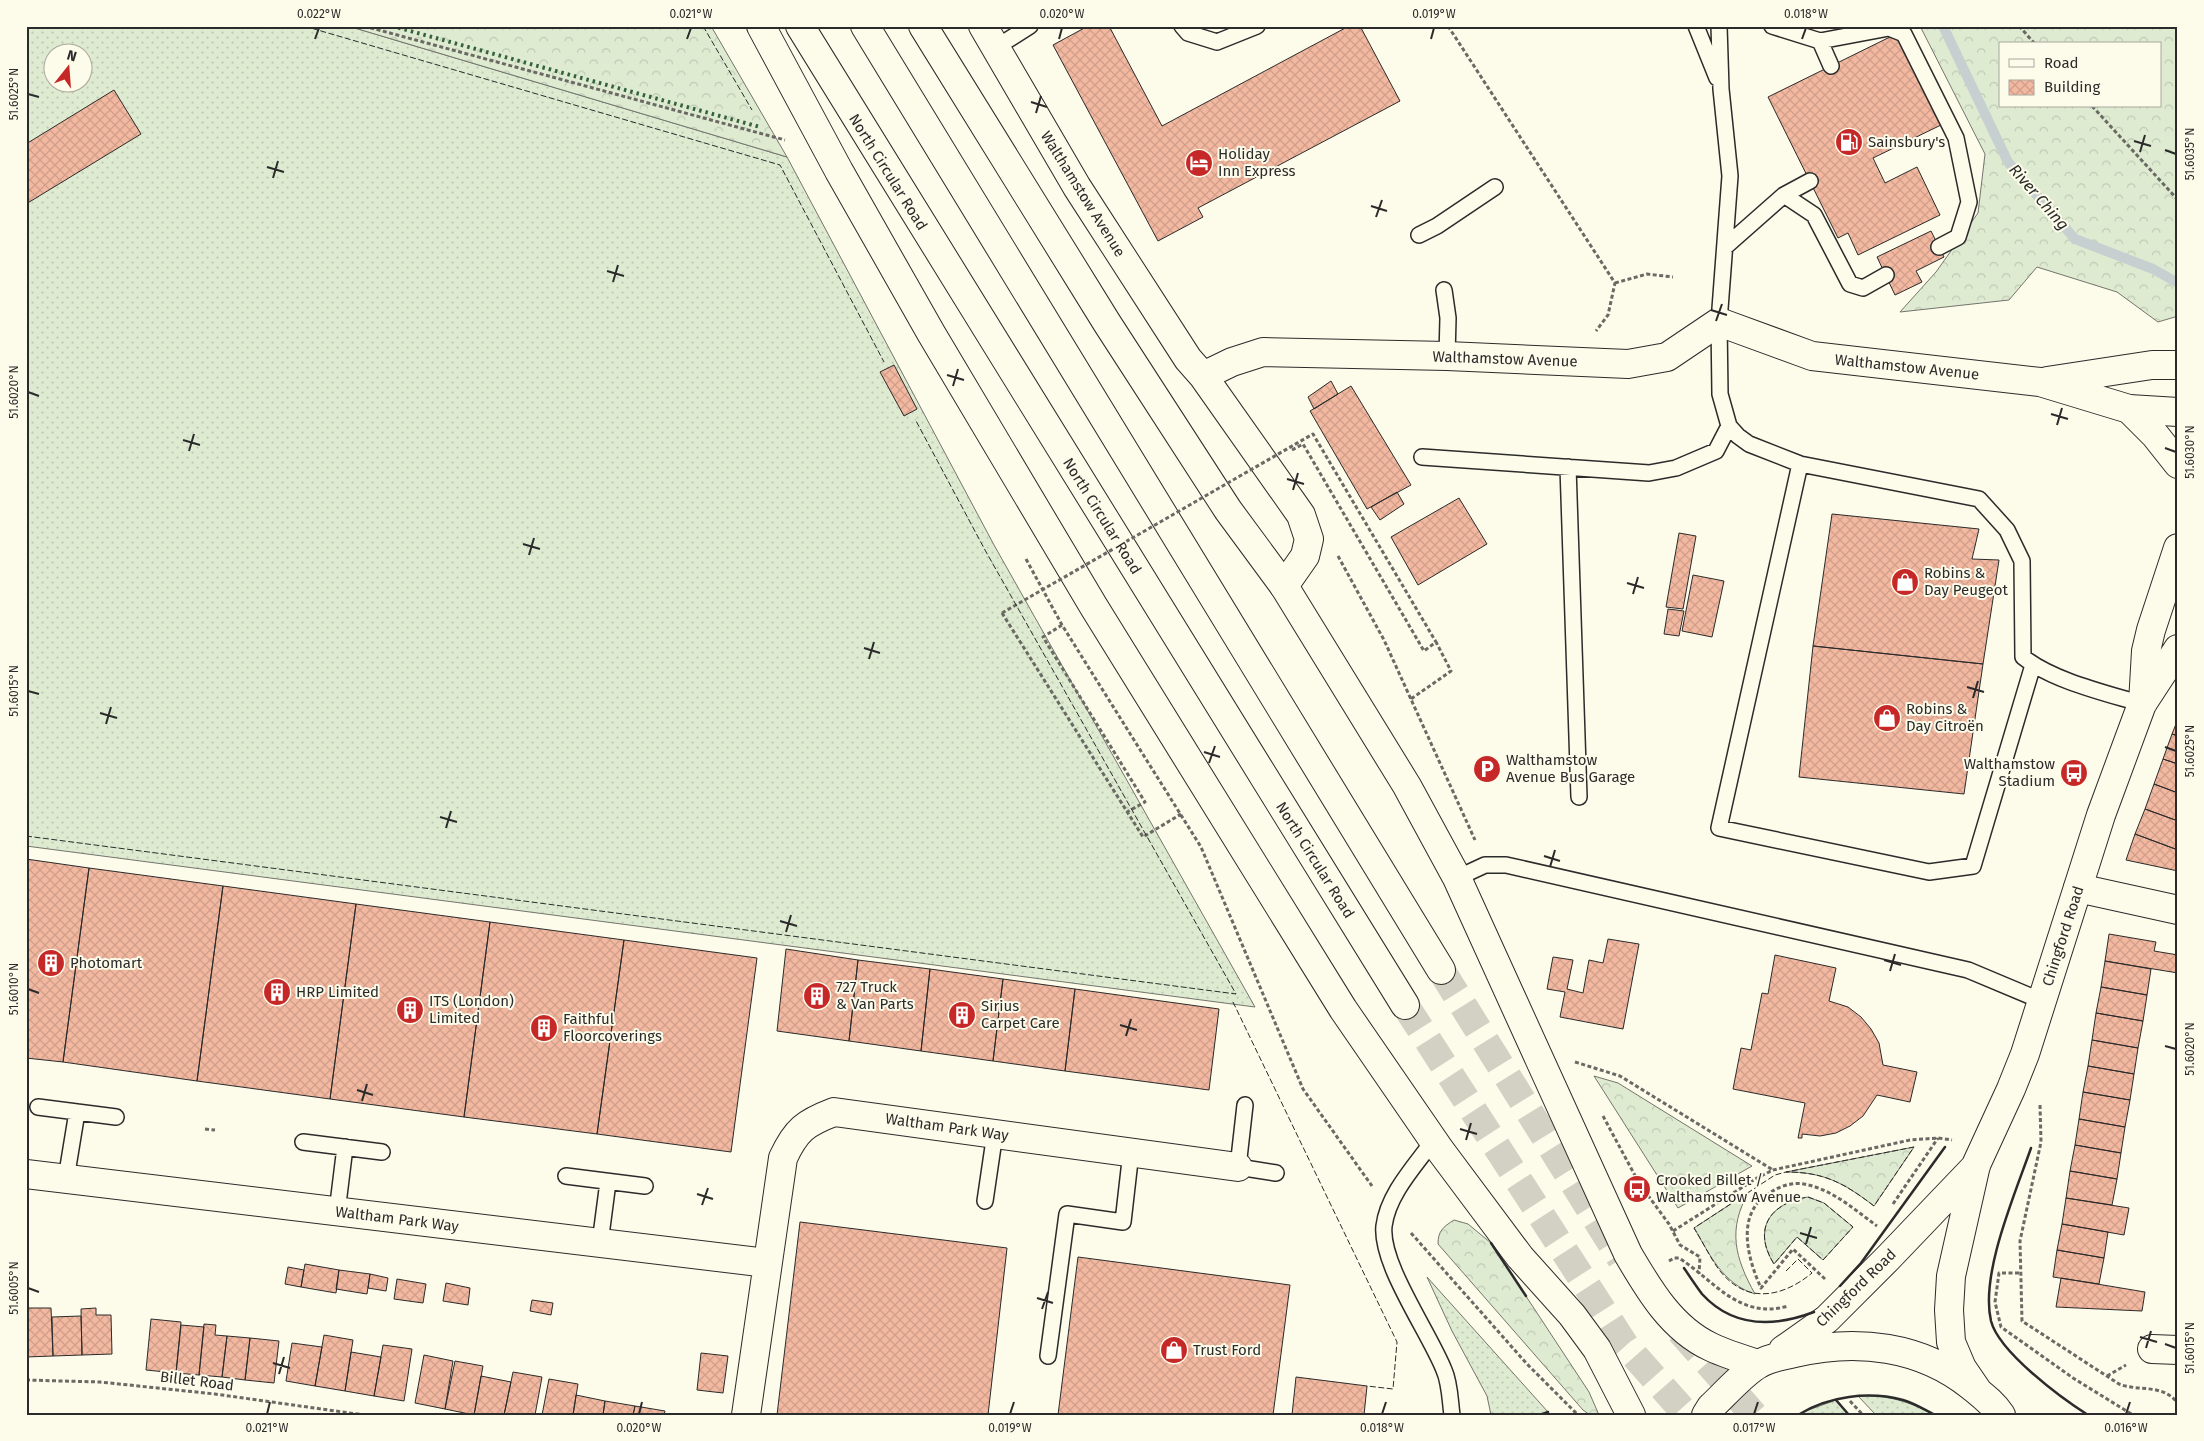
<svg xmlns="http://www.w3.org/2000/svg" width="2204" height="1441" viewBox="0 0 2204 1441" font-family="'Fira Sans',sans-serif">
	<defs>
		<pattern id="grass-dots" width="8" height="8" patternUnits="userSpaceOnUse" patternTransform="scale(1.25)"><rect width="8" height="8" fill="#deebd1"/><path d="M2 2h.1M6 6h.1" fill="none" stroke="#bfcab4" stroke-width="1.8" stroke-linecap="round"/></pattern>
		<pattern id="forest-crowns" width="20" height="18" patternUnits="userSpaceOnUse" patternTransform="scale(1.25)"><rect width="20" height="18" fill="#deebd1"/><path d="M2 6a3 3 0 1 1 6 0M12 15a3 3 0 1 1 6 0" fill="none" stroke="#bfcab4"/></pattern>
		<pattern id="building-cross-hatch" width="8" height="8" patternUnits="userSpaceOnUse" patternTransform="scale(1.25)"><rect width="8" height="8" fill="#f2b8a0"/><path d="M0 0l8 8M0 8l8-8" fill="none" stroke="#d09e8a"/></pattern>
	</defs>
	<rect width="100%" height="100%" fill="#fdfbea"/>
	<path fill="url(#grass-dots)" stroke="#74746e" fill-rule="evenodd" d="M26,26H348L787,157L994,545L1255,1007L26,846ZM52,52H82V82H52Z
		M1427,1277L1548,1412L1540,1415H1491L1487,1396L1452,1331Z
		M1858,1396C1886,1394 1910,1402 1935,1415H1876Z
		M1836,1400L1849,1415H1806L1803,1412Z"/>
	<path fill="url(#forest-crowns)" stroke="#74746e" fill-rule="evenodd" d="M348,26H711L787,157Z
		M1920,26H2178V316L2158,322L2117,292L2037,267L2009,300L1900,312L1936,272L1978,213L1985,154ZM2000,44H2160V106H2000Z
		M1594,1076L1618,1083L1752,1166L1678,1208Z
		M1914,1147L1874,1206C1844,1183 1824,1172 1786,1172Z
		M1749,1192C1727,1229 1735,1258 1755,1294C1723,1284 1710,1255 1694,1228Z
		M1808,1197L1824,1203L1853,1227L1823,1260L1797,1237L1774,1264C1752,1229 1770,1203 1808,1197Z
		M1454,1220L1468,1224L1491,1243L1589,1392L1599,1415H1590L1583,1410L1438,1244C1438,1231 1443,1227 1454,1220Z"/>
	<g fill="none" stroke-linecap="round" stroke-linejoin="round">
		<path stroke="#c7d0d0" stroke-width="10" d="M1943,26L2008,162L2075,239L2153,269L2178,283"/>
	</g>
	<path fill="url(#building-cross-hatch)" stroke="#2b2b2b" d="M1088,26H1109L1162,126L1349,26H1360L1400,101L1198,208L1203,217L1158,241L1053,45Z
		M1896,34L1941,125L1873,158L1885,183L1917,167L1940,215L1858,255L1848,233L1838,238L1768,97Z
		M114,90L141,134L26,204V144Z
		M1931,231L1944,257L1916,271L1922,282L1895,295L1877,257Z
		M894,365L917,409L904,416L880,372Z
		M1331,381L1338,394L1314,409L1308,397Z
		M1351,386L1411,485L1367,509L1310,411Z
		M1397,492L1404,504L1380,520L1371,507Z
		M1459,498L1487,544L1418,585L1391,537Z
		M1832,514L1979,529L1972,559L1999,560L1983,664L1813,646Z
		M1679,533L1696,536L1683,609L1666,607Z
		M1693,575L1724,581L1712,637L1682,631Z
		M1668,609L1684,611L1679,636L1664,634Z
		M1813,646L1983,664L1964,794L1799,777Z
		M2178,719V736L2172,734Z
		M2172,734L2178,736V764L2163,759Z
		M2163,759L2178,764V793L2154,784Z
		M2154,784L2178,793V821L2145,809Z
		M2145,809L2178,821V850L2135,834Z
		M2135,834L2178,850V871L2126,860Z
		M26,859L89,868L63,1062L26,1058Z
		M89,868L223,886L197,1081L63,1062Z
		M223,886L356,904L330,1099L197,1081Z
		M356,904L490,922L464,1117L330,1099Z
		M490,922L624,940L597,1134L464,1117Z
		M2109,934L2156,942L2154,951L2178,955V973L2105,961Z
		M1608,939L1639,944L1623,1029L1560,1017L1565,992L1547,989L1553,957L1573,960L1567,989L1583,993L1589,960L1603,963Z
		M624,940L757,958L731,1152L597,1134Z
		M786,949L858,960L849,1041L777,1031Z
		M1775,955L1836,968L1829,1001L1848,1007L1861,1017L1871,1029L1879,1043L1883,1065L1917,1072L1910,1102L1877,1095L1863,1116L1850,1126L1836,1133L1820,1136L1802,1134V1138H1798L1805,1103L1733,1089L1741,1048L1751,1050L1762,993L1768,994Z
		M858,960L930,969L921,1051L849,1041Z
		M2105,961L2151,969L2147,995L2101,987Z
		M930,969L1003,979L993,1061L921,1051Z
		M1003,979L1075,989L1065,1071L993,1061Z
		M2101,987L2147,995L2143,1021L2096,1013Z
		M1075,989L1219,1009L1209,1090L1065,1071Z
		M2096,1013L2143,1021L2138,1048L2092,1040Z
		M2092,1040L2138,1048L2134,1074L2088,1066Z
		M2088,1066L2134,1074L2130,1100L2083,1092Z
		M2083,1092L2130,1100L2125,1127L2079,1119Z
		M2079,1119L2125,1127L2121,1153L2075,1145Z
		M2075,1145L2121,1153L2117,1179L2070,1171Z
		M2070,1171L2117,1179L2112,1205L2066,1198Z
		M2066,1198L2129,1208L2124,1235L2062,1224Z
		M800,1222L1007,1248L988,1415H777Z
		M2062,1224L2108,1232L2104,1258L2057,1250Z
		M2057,1250L2104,1258L2099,1284L2053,1277Z
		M1078,1257L1290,1285L1273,1415H1058Z
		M305,1264L339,1270L336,1293L301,1287Z
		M288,1267L304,1270L301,1287L285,1284Z
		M339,1270L370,1274L367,1294L336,1289Z
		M370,1274L388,1278L386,1291L368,1288Z
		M2061,1278L2145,1292L2142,1311L2056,1307Z
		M397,1279L426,1284L423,1303L394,1299Z
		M446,1283L470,1288L468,1305L443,1301Z
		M532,1300L553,1303L551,1315L530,1311Z
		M26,1308H51L53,1356L26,1357Z
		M96,1308V1315H111L112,1354L82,1355L81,1309Z
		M81,1316L82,1355L53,1356L52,1317Z
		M151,1319L181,1322L176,1373L146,1370Z
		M204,1324L216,1325L215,1335L227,1336L222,1377L199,1375Z
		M181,1325L204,1327L199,1375L176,1373Z
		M324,1335L353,1340L345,1391L315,1386Z
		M227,1336L250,1338L245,1380L222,1377Z
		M250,1338L279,1341L274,1383L245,1380Z
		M292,1343L322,1347L315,1386L286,1381Z
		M383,1345L412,1349L404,1401L374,1396Z
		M351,1352L381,1357L374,1396L345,1391Z
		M701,1353L728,1356L723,1393L697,1390Z
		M424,1355L453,1361L445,1409L415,1403Z
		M455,1361L483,1366L474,1415L445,1409Z
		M513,1372L542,1377L535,1415H504Z
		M481,1376L511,1382L504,1415H474Z
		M1296,1377L1367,1386L1364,1415H1292Z
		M549,1379L578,1384L573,1415H542Z
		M576,1395L605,1401L603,1415H573Z
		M605,1401L635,1406L633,1415H603Z
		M635,1406L665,1411L664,1415H633Z"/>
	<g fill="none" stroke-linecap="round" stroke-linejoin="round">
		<path stroke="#d3d1c4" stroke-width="28" stroke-dasharray="28 14" stroke-linecap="butt" d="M1441,970L1621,1259
			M1405,1005L1625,1345L1687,1415
			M1680,1331L1754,1415"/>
		<g stroke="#2b2b2b" stroke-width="18">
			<path id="lane" d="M1182,26L1188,33L1217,42L1257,26
				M1696,26L1717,78
				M1719,26L1721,89L1730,176L1719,322L1720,394L1729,426L1738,436L1749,444L1800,464L1979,499L2007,530L2022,561L2023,657C2053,681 2106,693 2142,704
				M1772,26L1820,41L1831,66
				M1820,41L1889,28L1904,34L1956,138L1969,202L1958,237L1939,247
				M995,48L1030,26
				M1784,195L1814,215L1850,284L1863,288L1886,275
				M1419,235L1437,226L1495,187
				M1725,247L1784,195L1810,181
				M1444,290L1448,318L1447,356
				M1422,457L1649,473L1676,468L1716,451L1729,426
				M1800,464L1719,828L1929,872L1973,866L2033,665
				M1568,467L1579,797
				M1457,878L1485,865H1506L1968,970L2042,1001
				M1245,1105L1238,1167L1276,1173
				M38,1107L116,1117
				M1433,1141C1415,1166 1388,1194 1384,1226C1380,1264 1429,1332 1444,1370C1450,1383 1450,1401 1452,1415
				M303,1142L382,1152
				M566,1176L645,1186
				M66,1179L77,1112
				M985,1201L995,1133
				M337,1212L345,1147
				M600,1243L608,1182
				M1048,1356L1067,1214L1123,1222L1131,1152"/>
		</g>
		<g stroke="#2b2b2b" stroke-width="30">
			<path id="street" d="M983,26L1077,187L1188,359L1203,376L1301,515L1309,539L1305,556L1284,586
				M1203,376L1232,362L1263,352L1447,356L1628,364L1667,357L1719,322L1812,356L2040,382L2129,409L2178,412
				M2047,381L2152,365H2178
				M2078,888L2178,910
				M26,1174L767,1263
				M2152,1349L2178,1350
				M746,1415L783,1158C796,1130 805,1123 834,1112L1238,1167"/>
		</g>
		<g stroke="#2b2b2b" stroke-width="30">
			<path id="primary" d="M2129,409L2155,435L2178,464
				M2143,703L2146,651L2151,630L2178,548
				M1783,1350L1827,1319L1888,1258L1976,1166
				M1977,1390L1962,1368L1951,1342L1949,1310L1951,1276L1976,1165L2011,1089L2025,1054L2101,815L2142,704L2178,649
				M1706,1415L1711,1407C1725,1394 1743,1373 1759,1364C1770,1357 1783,1356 1795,1353C1857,1338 1921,1346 1971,1386C1982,1395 1993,1403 2001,1415"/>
		</g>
		<g stroke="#2b2b2b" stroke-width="30">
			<path id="highway" d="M761,26L839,171L931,333L1094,607L1343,1009L1440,1150L1520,1257L1572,1315L1597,1349L1631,1415
				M800,26L1405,1005
				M865,26L1441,970
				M923,26L1107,323L1228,510L1284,586L1407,786L1457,878L1628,1254C1649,1290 1672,1329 1711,1347C1726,1354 1742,1359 1758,1364"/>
		</g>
		<path stroke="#6a6964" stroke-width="3" stroke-dasharray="4 2.5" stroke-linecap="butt" d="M364,26L785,140
			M1448,26L1615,283L1608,315L1596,331
			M2019,26L2035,44
			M2092,106L2178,200
			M1615,283L1647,274L1673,277
			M1292,450L1303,444L1424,651L1436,642L1451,671L1411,699
			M1338,556L1384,640L1475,840
			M1026,559L1062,625L1201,847L1303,1089L1372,1186
			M1002,613L1143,837L1181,814
			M1062,625L1043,637L1145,802L1127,812
			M1575,1062L1620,1076L1773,1170
			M2040,1105L2041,1142L2020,1241L2022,1321L2119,1384C2139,1392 2164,1383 2178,1404
			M1603,1116L1639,1183L1669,1224L1680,1245L1700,1257L1699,1274
			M205,1129L215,1130
			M1893,1204L1938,1138
			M1673,1231L1757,1178L1773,1170L1910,1140L1938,1138L1952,1140
			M1411,1233L1527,1364L1578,1415
			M1669,1261L1674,1258H1679C1715,1281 1739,1320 1788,1306
			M2019,1273H1999L1995,1302L2001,1327L2073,1378L2133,1415
			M1825,1279L1793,1249L1761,1288C1747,1257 1735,1212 1771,1192C1780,1186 1793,1182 1804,1184C1832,1189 1855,1210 1877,1226
			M2107,1376L2126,1365
			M26,1380L100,1382L215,1394L364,1415
			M1850,1401L1863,1415"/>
		<use href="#lane" stroke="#fdfbea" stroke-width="15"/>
		<use href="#street" stroke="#fdfbea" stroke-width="28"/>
		<use href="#primary" stroke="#fdfbea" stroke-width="28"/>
		<use href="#highway" stroke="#fdfbea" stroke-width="28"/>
		<path stroke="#6a6964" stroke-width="3" stroke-dasharray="4 2.5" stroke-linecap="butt" d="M1002,613L1313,434L1436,642"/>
		<path stroke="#34623c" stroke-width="4" stroke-dasharray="2.5 4" stroke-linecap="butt" d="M392,26L760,127"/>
		<path stroke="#2b2b2b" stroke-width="1" stroke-dasharray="6 2.5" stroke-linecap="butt" d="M304,26L780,165L884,362
			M703,26L752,110
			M26,836L1236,994L985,550L915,419
			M1233,1002L1397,1342L1393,1389L1367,1386
			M1808,1197L1824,1203L1853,1227L1823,1260L1797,1237L1774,1264C1752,1229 1770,1203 1808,1197Z
			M1786,1271L1798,1259L1812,1273C1783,1297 1747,1305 1720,1271C1710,1258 1703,1242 1694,1228L1775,1175L1786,1172L1914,1147L1874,1206C1844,1183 1824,1172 1786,1172"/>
		<path stroke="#2b2b2b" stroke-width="2.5" d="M2031,1148C2015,1194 1980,1274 1991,1321C1999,1352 2061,1398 2088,1415
			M1491,1243L1526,1296
			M1684,1268C1690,1277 1696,1286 1702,1294C1733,1328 1774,1327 1814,1312
			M1840,1286L1861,1263L1945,1147
			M1836,1400L1849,1415
			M1540,1415L1548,1412
			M1798,1415C1828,1396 1869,1391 1903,1400C1914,1403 1925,1410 1935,1415"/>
	</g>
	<path fill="none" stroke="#2b2b2b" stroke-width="2" d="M315,39L319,28M687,39L691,28M1059,39L1062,28M1431,39L1434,28M1802,39L1806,28M28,94L39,97M1031,102L1047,107M1036,113L1041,96M2134,141L2151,146M2165,150L2176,154M2140,152L2145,135M267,167L284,172M273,178L278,161M1371,206L1387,211M1376,217L1382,200M607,271L624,276M613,282L618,265M1711,310L1727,315M1716,321L1722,304M947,375L964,380M953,386L958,369M28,392L39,396M2051,414L2068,419M2057,425L2062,408M183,440L200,445M2165,448L2176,452M189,451L194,434M1287,479L1304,484M1293,490L1298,473M523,544L540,549M529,555L534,538M1627,583L1644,588M1633,594L1638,577M864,648L880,653M869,659L874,642M1967,687L1984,692M28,691L39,694M1973,698L1978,681M100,713L117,718M106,724L111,707M2165,747L2176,751M1204,752L1220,757M1209,763L1215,746M440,817L457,822M446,828L451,811M1544,856L1560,861M1550,867L1555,850M780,921L797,926M786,932L791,915M1884,960L1901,965M1890,971L1895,954M28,989L39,993M1120,1025L1137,1030M1126,1036L1131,1019M2165,1046L2176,1049M357,1090L373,1095M362,1101L367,1084M1460,1129L1477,1134M1466,1140L1471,1123M697,1194L713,1199M702,1205L708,1188M1800,1233L1817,1238M1806,1244L1811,1227M28,1288L39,1292M1037,1298L1053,1303M1042,1309L1048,1292M2140,1337L2157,1342M2165,1344L2176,1348M2146,1348L2151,1331M273,1363L290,1368M279,1374L284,1357M267,1414L270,1402M639,1414L642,1402M1010,1414L1014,1402M1382,1414L1386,1402M1754,1414L1758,1402M2126,1414L2130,1402"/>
	<defs>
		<g id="fuel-disc" transform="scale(1.4375)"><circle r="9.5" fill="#c62828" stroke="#fdfbea"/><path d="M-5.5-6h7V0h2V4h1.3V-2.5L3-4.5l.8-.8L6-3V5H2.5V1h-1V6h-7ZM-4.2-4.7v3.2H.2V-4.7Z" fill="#fff"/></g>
		<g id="hotel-disc" transform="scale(1.4375)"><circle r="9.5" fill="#c62828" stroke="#fdfbea"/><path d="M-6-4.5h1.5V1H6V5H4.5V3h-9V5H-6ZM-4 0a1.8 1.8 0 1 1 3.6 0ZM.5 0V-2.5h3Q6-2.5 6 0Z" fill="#fff"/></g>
		<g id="shop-disc" transform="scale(1.4375)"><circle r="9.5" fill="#c62828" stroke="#fdfbea"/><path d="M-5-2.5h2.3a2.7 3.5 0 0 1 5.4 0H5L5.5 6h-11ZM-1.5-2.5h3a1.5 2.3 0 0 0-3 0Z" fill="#fff"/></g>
		<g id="parking-disc" transform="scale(1.4375)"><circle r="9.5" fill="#c62828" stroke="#fdfbea"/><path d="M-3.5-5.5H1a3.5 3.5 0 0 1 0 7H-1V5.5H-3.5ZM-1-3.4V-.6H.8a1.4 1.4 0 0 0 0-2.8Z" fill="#fff"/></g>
		<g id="bus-disc" transform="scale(1.4375)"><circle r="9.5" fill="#c62828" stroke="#fdfbea"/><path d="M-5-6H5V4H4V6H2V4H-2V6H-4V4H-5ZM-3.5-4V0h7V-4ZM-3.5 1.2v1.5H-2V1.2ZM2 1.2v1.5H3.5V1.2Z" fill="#fff"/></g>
		<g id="building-disc" transform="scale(1.4375)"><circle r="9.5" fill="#c62828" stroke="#fdfbea"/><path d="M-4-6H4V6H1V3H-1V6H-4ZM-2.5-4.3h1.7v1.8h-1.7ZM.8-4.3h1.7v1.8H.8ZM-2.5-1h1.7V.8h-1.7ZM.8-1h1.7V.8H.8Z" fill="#fff"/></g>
	</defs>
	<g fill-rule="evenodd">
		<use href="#fuel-disc" x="1849" y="142"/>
		<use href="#hotel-disc" x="1199" y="163"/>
		<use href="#shop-disc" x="1905" y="582"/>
		<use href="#shop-disc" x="1887" y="718"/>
		<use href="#parking-disc" x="1487" y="769"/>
		<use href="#bus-disc" x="2074" y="773"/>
		<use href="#building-disc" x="51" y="963"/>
		<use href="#building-disc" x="277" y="992"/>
		<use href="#building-disc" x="817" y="996"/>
		<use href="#building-disc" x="410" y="1010"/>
		<use href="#building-disc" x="962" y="1015"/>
		<use href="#building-disc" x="544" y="1028"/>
		<use href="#bus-disc" x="1637" y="1189"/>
		<use href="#shop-disc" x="1174" y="1350"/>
	</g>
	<g text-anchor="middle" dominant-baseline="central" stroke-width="4" stroke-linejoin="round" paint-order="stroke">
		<g font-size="15" fill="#2b2b2b" stroke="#fdfbea" text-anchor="start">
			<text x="1868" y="142">Sainsbury's</text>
			<text x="1218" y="154">Holiday<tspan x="1218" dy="17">Inn Express</tspan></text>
			<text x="1924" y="573">Robins &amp;<tspan x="1924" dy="17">Day Peugeot</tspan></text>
			<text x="1906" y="709">Robins &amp;<tspan x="1906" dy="17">Day Citroën</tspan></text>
			<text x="1506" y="760">Walthamstow<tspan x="1506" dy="17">Avenue Bus Garage</tspan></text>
			<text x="2055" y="764" text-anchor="end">Walthamstow<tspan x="2055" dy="17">Stadium</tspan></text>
			<text x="70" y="963">Photomart</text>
			<text x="836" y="987">727 Truck<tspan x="836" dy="17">&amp; Van Parts</tspan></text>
			<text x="296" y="992">HRP Limited</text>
			<text x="429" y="1001">ITS (London)<tspan x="429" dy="17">Limited</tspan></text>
			<text x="981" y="1006">Sirius<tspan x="981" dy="17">Carpet Care</tspan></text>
			<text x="563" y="1019">Faithful<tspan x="563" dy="17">Floorcoverings</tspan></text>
			<text x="1656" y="1180">Crooked Billet /<tspan x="1656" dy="17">Walthamstow Avenue</tspan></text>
			<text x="1193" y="1350">Trust Ford</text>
		</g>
		<g font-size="15" fill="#2b2b2b" stroke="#fdfbea">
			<text transform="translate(888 172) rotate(58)">North Circular Road</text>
			<text transform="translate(1083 194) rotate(58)">Walthamstow Avenue</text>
			<text transform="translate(1505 359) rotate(2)">Walthamstow Avenue</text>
			<text transform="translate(1907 367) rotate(6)">Walthamstow Avenue</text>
			<text transform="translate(1102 516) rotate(58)">North Circular Road</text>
			<text transform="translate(1315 860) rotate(58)">North Circular Road</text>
			<text transform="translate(2063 936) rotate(-72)">Chingford Road</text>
			<text transform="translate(947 1127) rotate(8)">Waltham Park Way</text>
			<text transform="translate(397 1219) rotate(7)">Waltham Park Way</text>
			<text transform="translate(1856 1288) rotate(-44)">Chingford Road</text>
			<text transform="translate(197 1381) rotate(7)">Billet Road</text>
		</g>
		<g font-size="16" font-style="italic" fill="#2b2b2b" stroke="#fdfbea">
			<text transform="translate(2039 197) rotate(49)">River Ching</text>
		</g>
	</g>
	<rect width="2204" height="1441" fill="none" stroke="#fdfbea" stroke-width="55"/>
	<rect x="1999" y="42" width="162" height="65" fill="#fdfbea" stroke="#a9a89e"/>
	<rect x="2009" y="59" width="25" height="8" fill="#fdfbea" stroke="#a9a89e"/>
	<text x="2044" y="68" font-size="15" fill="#2b2b2b">Road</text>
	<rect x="2009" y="80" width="25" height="15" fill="url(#building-cross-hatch)" stroke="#a9a89e"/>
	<text x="2044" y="92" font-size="15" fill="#2b2b2b">Building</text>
	<g transform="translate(68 68) rotate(17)"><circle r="24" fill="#fdfbea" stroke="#a9a89e"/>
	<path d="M0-4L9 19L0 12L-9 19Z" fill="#c62828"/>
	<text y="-8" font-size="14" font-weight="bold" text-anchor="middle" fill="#2b2b2b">N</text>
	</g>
	<rect x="28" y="28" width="2148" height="1386" fill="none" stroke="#2b2b2b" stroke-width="2"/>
	<g font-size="12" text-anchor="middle" fill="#2b2b2b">
		<text x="319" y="18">0.022°W</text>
		<text x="691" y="18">0.021°W</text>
		<text x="1062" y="18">0.020°W</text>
		<text x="1434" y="18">0.019°W</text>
		<text x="1806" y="18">0.018°W</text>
		<text transform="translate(14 94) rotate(-90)" y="4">51.6025°N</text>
		<text transform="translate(2190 154) rotate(-90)" y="4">51.6035°N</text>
		<text transform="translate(14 392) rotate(-90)" y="4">51.6020°N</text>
		<text transform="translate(2190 452) rotate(-90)" y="4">51.6030°N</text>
		<text transform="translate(14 691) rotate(-90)" y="4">51.6015°N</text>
		<text transform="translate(2190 751) rotate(-90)" y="4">51.6025°N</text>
		<text transform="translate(14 989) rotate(-90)" y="4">51.6010°N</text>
		<text transform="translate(2190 1049) rotate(-90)" y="4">51.6020°N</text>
		<text transform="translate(14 1288) rotate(-90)" y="4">51.6005°N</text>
		<text transform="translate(2190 1348) rotate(-90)" y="4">51.6015°N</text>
		<text x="267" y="1432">0.021°W</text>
		<text x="639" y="1432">0.020°W</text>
		<text x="1010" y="1432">0.019°W</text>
		<text x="1382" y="1432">0.018°W</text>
		<text x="1754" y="1432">0.017°W</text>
		<text x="2126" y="1432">0.016°W</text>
	</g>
</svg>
